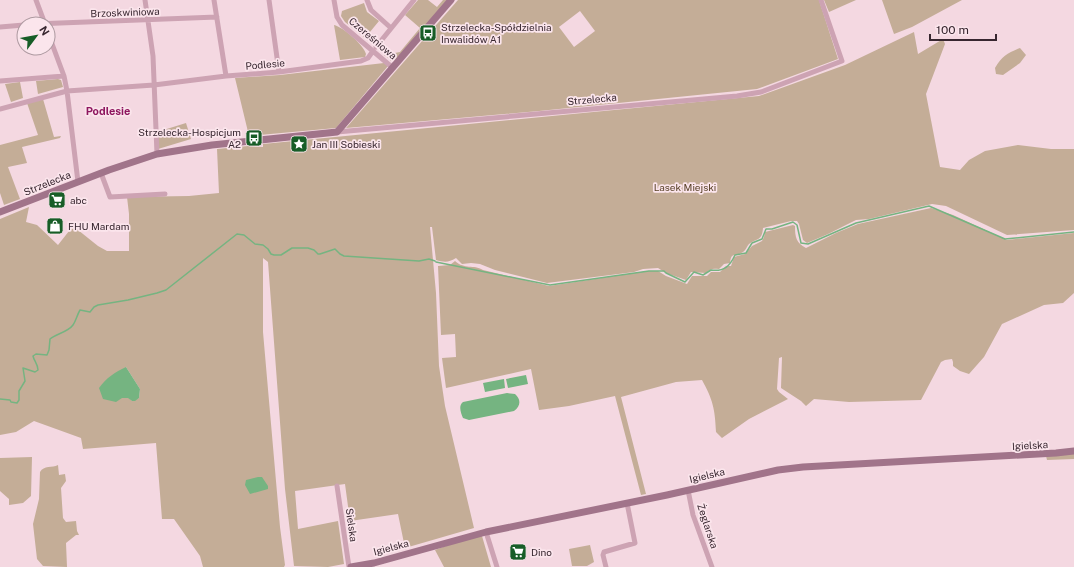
<svg xmlns="http://www.w3.org/2000/svg" width="1074" height="567" viewBox="0 0 1074 567" font-family="'Public Sans',sans-serif">
	<rect width="100%" height="100%" fill="#f4d8e1"/>
	<path fill="#c4ad97" fill-rule="evenodd" d="M418,0H428L437,7L443,0H449L395,61H390L391,60L384,55L400,52L420,28L405,15Z
		M458,0H819L838,59L757,89L539,111L346,128ZM580,11L595,31L574,47L559,27Z
		M824,0H856L829,12Z
		M882,0H962L912,27L894,34Z
		M364,3L367,12L379,21L365,38L345,22L341,16L342,11Z
		M334,25C343,27 364,45 366,54L365,57L340,60Z
		M914,32L918,54L943,39L945,44L926,94L940,167L960,170L969,160L985,151L1018,145L1051,149H1074V230L1007,235L946,206L932,204L869,219L856,220L828,234L807,243L803,240L799,224L797,221H791L763,228C762,241 757,238 749,244C747,246 746,250 743,252C736,257 731,251 730,263L724,264L719,269C712,268 710,269 706,273L691,272L686,280L666,273L658,268L643,269L634,272L547,283L495,270L480,264L471,263L462,264L456,258C448,263 444,262 436,260L432,227H430L436,293L439,366L445,406L474,528L405,548L398,514L350,521L345,484L295,491L298,529L338,521L344,564L328,567L294,566L285,489L268,262L263,258V332L280,527L285,565L284,567H203L200,556L174,519H162L156,443L83,449L81,438L34,421L16,432L0,435V219L29,207L26,222L37,225L58,245L73,226L98,246L107,251H129V214L127,197L189,196L219,193L217,149L248,146L263,147V144L759,96L845,65ZM126,367L140,389L139,398L132,401L128,397L122,398Z
		M1020,48L1026,55L1020,63L1003,75L996,74L995,68C1002,56 1008,53 1020,48Z
		M384,63L388,66L336,128L249,136L235,78L280,75Z
		M58,79L61,80L63,87L38,94L36,81Z
		M20,82L23,98L11,102L5,84Z
		M43,99L54,137L61,136L60,138L22,147L27,163L8,167L20,199L4,205L0,193V145L38,135L27,103Z
		M186,123L191,139L158,149L157,132Z
		M931,208L953,215L1007,240L1074,233V293L1063,303L1044,305L1002,324L984,357L969,374L960,371L953,366V362L952,359L945,360L941,362L921,400L849,402L814,399L806,406L801,401L781,388L782,357L779,358L777,389L779,392L788,399L749,419L722,438L716,432C715,409 713,400 702,380L676,382L621,397L646,494L641,495L615,396L569,406L539,410L531,369L446,388L442,358L456,357L455,334L441,335L438,266L450,265L455,261C465,270 473,264 483,270L549,286L648,271H658L666,276L687,284L692,276H707L711,272H720L726,266H731L734,257L745,254L752,246L762,241L764,237L765,232L793,225L795,226C795,237 796,243 806,248L836,233L858,224Z
		M1074,453V459L1047,460L1046,456Z
		M32,457L31,496L23,503L9,505V499L0,491V458Z
		M58,465L59,475L65,474L66,481L61,488L63,518L66,522L76,521L77,531L79,535H76L66,543L67,567L43,566L37,559L33,524L39,499L40,472C44,465 52,468 58,465Z
		M482,536L491,567H444L435,550L462,540Z
		M590,545L594,562L587,566H572L569,549Z"/>
	<path fill="#75b481" d="M126,367L140,389L139,398L135,401H132L128,398H122L116,402L103,399L99,388C106,378 115,372 126,367Z
		M526,375L528,384L508,388L506,379Z
		M504,379L505,388L485,392L483,383Z
		M507,393L515,394C521,399 521,406 514,411L469,420L463,418C461,413 458,406 463,402Z
		M258,477H262L268,486V489L250,494L245,485L246,480Z"/>
	<g fill="none" stroke-linecap="round" stroke-linejoin="round">
		<path stroke="#75b481" stroke-width="1.5" d="M436,262L550,285L649,271H664L666,273L685,282L694,272L703,275L711,270C724,272 730,266 735,255L746,253L752,243L762,239L766,229H772L793,222L797,225L801,243L808,244L856,223L929,206L1005,239L1074,232
			M0,399L10,400L11,402L17,403L19,400V391L25,381L23,368L35,372L38,370C38,364 34,361 33,356L36,354L47,355L49,350L50,339C56,334 68,332 73,325C76,321 77,315 80,310L90,312L94,307L98,305L128,300L157,293L166,290L237,234L244,235L255,244L263,245L268,249L271,254L274,255H281L292,248H308L314,250L318,254H320L335,249L340,254L344,256L419,261L429,259L435,261"/>
		<path stroke="#cda3b3" stroke-width="5" d="M36,0L45,24
			M145,0L153,56L157,154
			M214,0L226,76
			M269,0L279,72
			M334,0L337,17L342,25L393,68
			M367,0L371,10L391,28
			M34,24L217,17
			M0,27L24,25
			M48,33L64,76L67,91L78,182
			M376,47L414,0
			M0,81L64,76
			M0,109L67,91L154,85L226,76L279,72L361,61L368,58L373,51
			M337,132L737,96L761,92L842,61L821,0
			M101,173L110,197L165,194
			M337,486L349,567
			M688,490L693,515L712,567
			M486,532L497,567
			M606,567L603,555L604,552L635,543L627,503"/>
		<path stroke="#a1748a" stroke-width="7" d="M0,212L109,170L157,154L212,145L337,132L451,0
			M351,567L374,563L486,532L667,495L778,470L803,467L1056,453L1074,451"/>
	</g>
	<defs>
		<g id="bus-square" transform="scale(0.9)"><rect x="-9" y="-9" width="18" height="18" rx="4" fill="#175d27" stroke="#fbe5ec"/><path d="M-5-6H5V4H4V6H2V4H-2V6H-4V4H-5ZM-3.5-4V0h7V-4ZM-3.5 1.2v1.5H-2V1.2ZM2 1.2v1.5H3.5V1.2Z" fill="#fff"/></g>
		<g id="sight-square" transform="scale(0.9)"><rect x="-9" y="-9" width="18" height="18" rx="4" fill="#175d27" stroke="#fbe5ec"/><path d="M0-6L1.8-2.2L6-1.7L2.9 1.2L3.7 5.4L0 3.3L-3.7 5.4L-2.9 1.2L-6-1.7L-1.8-2.2Z" fill="#fff"/></g>
		<g id="supermarket-square" transform="scale(0.9)"><rect x="-9" y="-9" width="18" height="18" rx="4" fill="#175d27" stroke="#fbe5ec"/><path d="M-6-5.5h2.5l.6 2H6L4.5 2H-2.5L-4.4-4H-6ZM-1.5 3.2a1.3 1.3 0 1 0 .1 0ZM3 3.2a1.3 1.3 0 1 0 .1 0Z" fill="#fff"/></g>
		<g id="shop-square" transform="scale(0.9)"><rect x="-9" y="-9" width="18" height="18" rx="4" fill="#175d27" stroke="#fbe5ec"/><path d="M-5-2.5h2.3a2.7 3.5 0 0 1 5.4 0H5L5.5 6h-11ZM-1.5-2.5h3a1.5 2.3 0 0 0-3 0Z" fill="#fff"/></g>
	</defs>
	<g fill-rule="evenodd">
		<use href="#bus-square" x="428" y="33"/>
		<use href="#bus-square" x="254" y="138"/>
		<use href="#sight-square" x="299" y="144"/>
		<use href="#supermarket-square" x="57" y="200"/>
		<use href="#shop-square" x="55" y="226"/>
		<use href="#supermarket-square" x="518" y="552"/>
	</g>
	<g text-anchor="middle" dominant-baseline="central" stroke-width="3.5" stroke-linejoin="round" paint-order="stroke">
		<g font-size="10" fill="#37262f" stroke="#fbe5ec">
			<text transform="translate(125 12) rotate(-2)">Brzoskwiniowa</text>
			<text transform="translate(373 38) rotate(40)">Czereśniowa</text>
			<text transform="translate(265 64) rotate(-5)">Podlesie</text>
			<text transform="translate(592 99) rotate(-5)">Strzelecka</text>
			<text transform="translate(47 183) rotate(-22)">Strzelecka</text>
			<text transform="translate(1030 445) rotate(-3)">Igielska</text>
			<text transform="translate(707 475) rotate(-13)">Igielska</text>
			<text transform="translate(352 525) rotate(82)">Sielska</text>
			<text transform="translate(708 526) rotate(72)">Żeglarska</text>
			<text transform="translate(391 547) rotate(-15)">Igielska</text>
		</g>
		<g font-size="10" fill="#37262f" stroke="#fbe5ec" text-anchor="start">
			<text x="441" y="27">Strzelecka-Spółdzielnia<tspan x="441" dy="12">Inwalidów A1</tspan></text>
			<text x="241" y="132" text-anchor="end">Strzelecka-Hospicjum<tspan x="241" dy="12">A2</tspan></text>
			<text x="312" y="144">Jan III Sobieski</text>
			<text x="70" y="200">abc</text>
			<text x="68" y="226">FHU Mardam</text>
			<text x="531" y="552">Dino</text>
		</g>
		<g font-size="10" fill="#584127" stroke="#fbe5ec">
			<text x="685" y="187">Lasek Miejski</text>
		</g>
		<g font-size="11" font-weight="bold" fill="#8e175f" stroke="#fbe5ec">
			<text x="108" y="111">Podlesie</text>
		</g>
	</g>
	<g transform="translate(36 36) rotate(58)"><circle r="19" fill="#fbe5ec" stroke="#ad99a0"/>
	<path d="M0-3L7 15L0 10L-7 15Z" fill="#175d27"/>
	<text y="-6" font-size="11" font-weight="bold" text-anchor="middle" fill="#37262f">N</text>
	</g>
	<path d="M930 34v6h66v-6" fill="none" stroke="#37262f" stroke-width="2"/>
	<text x="936" y="34" font-size="12" fill="#37262f" stroke="#fbe5ec" stroke-width="3" paint-order="stroke">100 m</text>
</svg>
